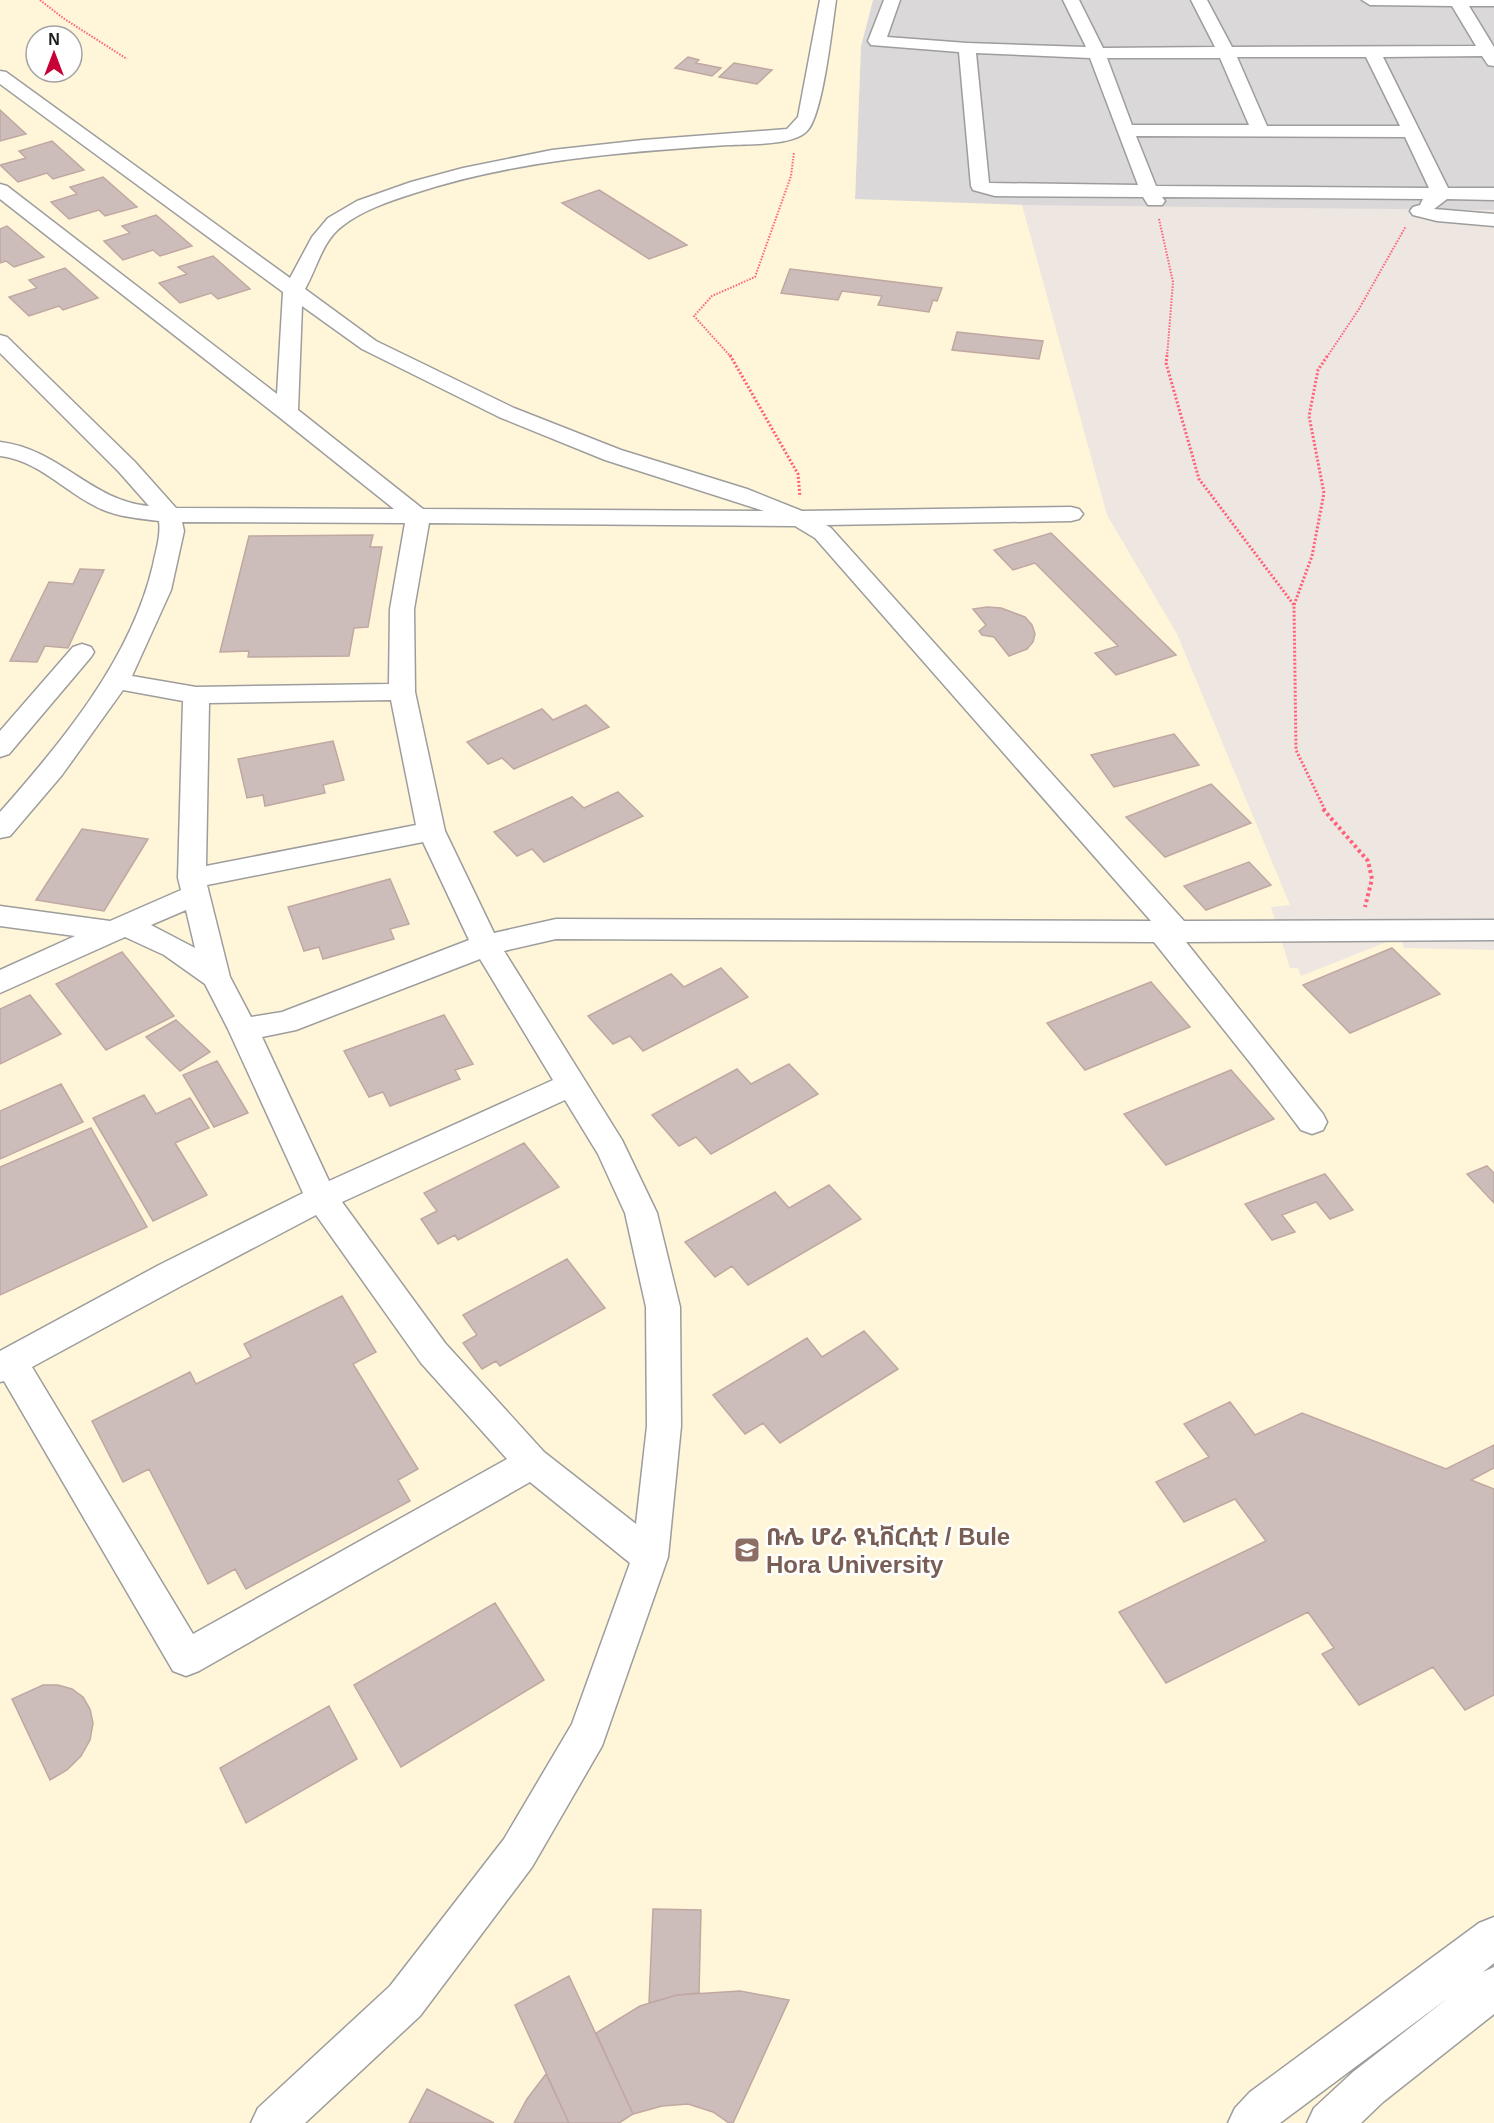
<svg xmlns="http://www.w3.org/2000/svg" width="1494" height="2123" viewBox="0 0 1494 2123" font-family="Helvetica,'Noto Sans Ethiopic',sans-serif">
	<rect width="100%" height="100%" fill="#eee6e0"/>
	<path fill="#dad8d9" d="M873,0H1494V210L1022,205L855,200L861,46Z"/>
	<path fill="#fff5d8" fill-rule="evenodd" d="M0,0H873L861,46L855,199L1022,205L1107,515L1177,634L1290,905L1271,907L1290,968H1298L1301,976L1394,939L1402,942L1404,948L1494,950V2123H0ZM36,36H72V72H36Z"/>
	<path fill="#cdbdba" stroke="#c0a7a2" stroke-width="1.5" d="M688,57L699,60L696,63L721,68L712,76L675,68Z
		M734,63L772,70L757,84L719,77Z
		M0,110L26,134L0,141Z
		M52,141L84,170L53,179L47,173L18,182L0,165L26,158L19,151Z
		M103,177L137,207L105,216L99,210L69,219L51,202L77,194L70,187Z
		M599,190L687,245L649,259L562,203Z
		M156,215L192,246L160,256L153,250L123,260L104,241L130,233L122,226Z
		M7,226L44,257L14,267L6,261L0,263V229Z
		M213,256L250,289L218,299L211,293L180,303L159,283L187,274L178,267Z
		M65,268L98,298L63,310L59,306L29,316L9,297L37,288L29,280Z
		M790,269L942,288L937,301L933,300L929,312L878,305L882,296L842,291L838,300L781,293Z
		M957,332L1043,341L1039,359L952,350Z
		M1051,533L1176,655L1116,675L1095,653L1118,646L1035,563L1013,570L994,550Z
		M373,535L370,547H382L368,627L354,628L349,656L248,657L249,651L220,652L249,536Z
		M80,569L104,570L68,648L45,646L37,662L10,661L49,582L73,584Z
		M987,607L1001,608L1025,617L1032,625L1035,634L1033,642L1027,649L1009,656L994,637L982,635L979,631L986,625L973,609Z
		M586,705L609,727L514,769L502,758L488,764L467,742L542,709L553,720Z
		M1174,734L1199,765L1114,787L1091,755Z
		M333,741L344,780L323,785L325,793L265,806L263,795L247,798L238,759Z
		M1211,784L1251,823L1165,857L1126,817Z
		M618,792L643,816L544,862L532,849L517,856L494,832L572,797L584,808Z
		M82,829L148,839L104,911L36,900Z
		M1249,862L1271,885L1206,910L1184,886Z
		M390,879L409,924L390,929L394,939L323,959L319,947L304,951L288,907Z
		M1392,948L1440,994L1350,1033L1303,985Z
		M122,952L174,1016L106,1050L56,984Z
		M721,968L748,997L643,1051L630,1036L613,1044L588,1016L671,974L684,987Z
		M1151,982L1190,1027L1085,1070L1047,1023Z
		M30,995L61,1034L0,1064V1009Z
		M444,1015L473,1064L455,1070L460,1079L390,1106L383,1092L369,1097L344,1051Z
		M176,1020L210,1052L180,1071L146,1037Z
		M217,1061L248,1113L214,1127L183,1075Z
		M789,1064L818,1094L711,1154L696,1137L679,1146L652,1115L737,1069L751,1084Z
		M1231,1070L1274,1119L1166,1165L1124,1114Z
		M61,1084L83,1122L0,1159V1111Z
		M144,1095L156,1114L190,1098L209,1128L175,1143L207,1195L153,1221L93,1118Z
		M91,1128L147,1227L0,1295V1167Z
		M524,1143L559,1187L458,1240L455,1235L438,1244L421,1219L437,1211L424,1193Z
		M1487,1166L1494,1173V1203L1467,1174Z
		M1325,1174L1353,1210L1330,1219L1316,1202L1282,1215L1295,1232L1272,1240L1245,1204Z
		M829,1185L861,1219L748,1285L732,1266L715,1277L685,1242L775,1192L789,1208Z
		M567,1259L605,1308L500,1366L496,1361L482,1369L463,1343L477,1335L463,1315Z
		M342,1296L376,1352L353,1364L418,1469L398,1480L410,1501L246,1589L235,1569L208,1584L149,1469L123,1482L92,1421L190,1372L196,1384L251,1357L244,1344Z
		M864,1331L898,1369L780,1443L763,1423L745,1434L713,1395L807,1338L822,1357Z
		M1230,1402L1255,1435L1302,1413L1446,1469L1494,1445V1468L1471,1480L1494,1489V1695L1465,1710L1433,1667L1359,1705L1322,1654L1334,1648L1308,1612L1166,1683L1119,1612L1266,1541L1235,1499L1184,1522L1156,1482L1209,1457L1184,1424Z
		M495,1603L544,1680L401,1767L354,1685Z
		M43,1685H58L72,1689L83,1697L90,1709L93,1723L90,1740L81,1756L67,1770L50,1780L12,1699Z
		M329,1706L357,1759L246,1823L220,1768Z
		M653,1909L701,1910L699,1993L677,1995L649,2003Z
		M569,1976L633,2114L619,2123H569L515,2005Z
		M740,1991L789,2000L733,2123H729L713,2112L688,2104L662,2106L633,2114L596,2033L640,2006L677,1995Z
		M546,2074L569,2123H514L527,2099Z
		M427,2089L494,2123H409Z"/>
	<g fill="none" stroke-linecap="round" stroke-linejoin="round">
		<g stroke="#9d9d9d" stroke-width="3">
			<path id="street" d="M820,0H836C832,27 823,115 807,131C793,146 747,144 728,145C622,152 516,160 415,193C390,201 362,210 341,227C322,242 317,268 305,289L376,341L514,408L621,450L747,489L802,511L1071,507L1079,509L1083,514L1079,519L1071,521L826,525L831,528L1184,921L1494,920V940L1186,942L1323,1114L1327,1122L1323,1130L1312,1134L1301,1130L1252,1065L1154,942L556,939L504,951L622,1140L657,1213L680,1307L681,1426L668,1557L602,1746L532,1867L420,2016L305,2123H251L258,2108L390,1986L504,1839L572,1724L630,1563L530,1482L199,1671L186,1676L173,1671L4,1381L0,1382V1351L159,1265L303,1193L228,1029L205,984L164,955L125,937L0,993V970L75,936L0,926V906L110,921L181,890L178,878L183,701L123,690L62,775L10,836L0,838V812C62,742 131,659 153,565C156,550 161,536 159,521C137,518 115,517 95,506C63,490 37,460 0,456V442C60,449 91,501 149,506L119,472L0,353V335L7,337L135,462L176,508L394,509L279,417L0,199V184L7,186L277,394L283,292L0,84V71L6,72L290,278L312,237L328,218L357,201L411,182L463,168L552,150L643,140L787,129L798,117ZM302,306L362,349L499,417L605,460L764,511L423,509L298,410ZM182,522L405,523L390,609L389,684L196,687L132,676L171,590L184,531ZM429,523L795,526L815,538L1151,921L556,919L494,933L445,831L415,692L414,609ZM391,700L416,825L206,866L209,703ZM423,842L469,940L282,1012L251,1017L230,977L207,885ZM186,910L195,948L151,925ZM480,959L553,1080L329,1181L262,1037L296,1030ZM565,1100L598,1154L625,1213L646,1307L647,1426L636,1524L544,1452L445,1343L342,1202ZM316,1215L421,1363L507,1459L193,1634L32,1367L183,1285Z
				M884,0H900L887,37L967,43L1086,47L1063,0H1079L1103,48L1215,47L1191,0H1207L1232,47L1476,46L1452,6L1370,5L1362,0H1494V6H1469L1494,47V66L1488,65L1482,56L1383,57L1448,188H1494V200L1447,199L1434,209L1494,214V226L1437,221L1413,215L1410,211L1413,207L1420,205L1423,199L1162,197L1165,201L1162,205H1148L1143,197L995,196L973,190L971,186L959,52L871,45L868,41ZM976,53L1090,58L1138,185L989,183ZM1237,57H1366L1400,126H1267ZM1107,58H1220L1249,125H1132ZM1136,136L1405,137L1429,188L1156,186Z
				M82,644L91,647L94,652L91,657L9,754L0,757V731L73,647Z
				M1494,1917V1963L1483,1972L1494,1967V2014L1383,2102L1361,2123H1307L1314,2108L1353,2072L1448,1998L1280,2123H1228L1235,2108L1250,2092L1479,1923Z"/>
		</g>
		<path stroke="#ff607a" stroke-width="2" stroke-dasharray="1.5 1.5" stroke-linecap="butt" d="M40,0L63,18L127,59
			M1159,219L1173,282L1167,357
			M731,357L694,316L712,296L755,277L791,176L794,152
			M1327,357L1359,309L1406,226"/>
		<path stroke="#ff607a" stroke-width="3" stroke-dasharray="2 2" stroke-linecap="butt" d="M730,355L798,474L800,497
			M1167,355L1166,363L1199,479L1294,605
			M1325,810L1296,750L1294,605L1312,556L1324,493L1309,416L1318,370L1328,355"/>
		<path stroke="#ff607a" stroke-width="4" stroke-dasharray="3 3" stroke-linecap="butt" d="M1323,809L1368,861L1372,879L1365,907"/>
		<use href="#street" fill="#fff" fill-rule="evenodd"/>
	</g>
	<defs>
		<g id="university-square" transform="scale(1.35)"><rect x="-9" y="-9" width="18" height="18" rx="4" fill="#8d6e63" stroke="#fff"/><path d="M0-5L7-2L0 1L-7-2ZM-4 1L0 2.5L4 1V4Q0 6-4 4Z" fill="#fff"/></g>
	</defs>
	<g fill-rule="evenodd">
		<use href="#university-square" x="747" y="1550"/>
	</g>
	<g text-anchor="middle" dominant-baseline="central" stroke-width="5" stroke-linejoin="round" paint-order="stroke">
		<g font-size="24" font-weight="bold" fill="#785e54" stroke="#fff" text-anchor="start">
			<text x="766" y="1536">ቡሌ ሆራ ዩኒቨርሲቲ / Bule<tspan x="766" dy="28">Hora University</tspan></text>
		</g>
	</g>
	<g transform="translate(54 54)"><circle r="28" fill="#ffffff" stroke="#a4a4a4" stroke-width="1.5"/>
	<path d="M0-4.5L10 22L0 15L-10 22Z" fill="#c70035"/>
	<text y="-9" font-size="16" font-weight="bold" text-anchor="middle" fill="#1c1c1c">N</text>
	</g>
</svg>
